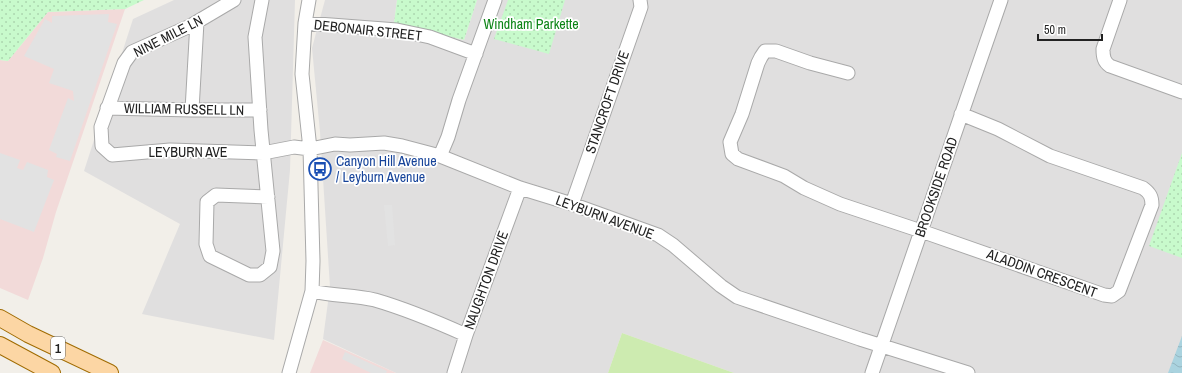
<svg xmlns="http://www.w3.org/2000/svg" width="1182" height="373" viewBox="0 0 1182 373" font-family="'Archivo Narrow',sans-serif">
	<defs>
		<pattern id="park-dots" width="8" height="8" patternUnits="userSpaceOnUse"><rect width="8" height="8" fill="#c8facc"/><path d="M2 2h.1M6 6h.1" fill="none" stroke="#acd6af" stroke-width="1.8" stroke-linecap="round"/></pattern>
		<pattern id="water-waves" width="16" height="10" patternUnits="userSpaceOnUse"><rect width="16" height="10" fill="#aad3df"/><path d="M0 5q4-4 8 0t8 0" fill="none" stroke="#92b5bf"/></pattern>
	</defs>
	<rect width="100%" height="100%" fill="#f2efe9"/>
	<path fill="#e0dfdf" d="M174,0H295L290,170L274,340L142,314L180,224L84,171L133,19Z
		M325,0H397L394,23L464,40L477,0H1182V373H734L622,333L608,373H396L323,339L330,287L320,132L312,48Z"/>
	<path fill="#f2dad9" d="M125,9L56,212L43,258L28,300L0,288V60L8,61L48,12Z
		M323,340L396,373H310Z"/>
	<path fill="#cdebb0" d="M622,333L734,373H608Z"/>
	<path fill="url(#park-dots)" d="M0,0H144L125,9L48,12L8,61L0,60Z
		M397,0H477L464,40L394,23Z
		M508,0H565L549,54L494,39Z
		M1182,153V258L1149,246Z"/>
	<path fill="#e2e2e2" d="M109,14L108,22L117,24L70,161L56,157L57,154L49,150L68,98L74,101L73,91L49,83L54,69L24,56L45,19L52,23V16Z
		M0,153L20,160L17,168L23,170L27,162L48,170L47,177L54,180L34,232L0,219Z
		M384,205H392L395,245L388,246Z
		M345,352L387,371L386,373H371L342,359Z"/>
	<path fill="url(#water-waves)" d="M1182,336V373H1168Z"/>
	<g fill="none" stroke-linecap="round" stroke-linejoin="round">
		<g stroke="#a9a9a9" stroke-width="15">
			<path id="minor" d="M234,0L190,26L132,52L124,63L101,127L102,146L112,155L170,150L263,153L294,147L310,149L335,144L350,145L384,143L402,146L440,156L520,188L572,204L658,235L673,245L721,286L737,297L860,339L968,373
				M262,0L255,37L261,130L273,251L270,267L260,275H249L210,256L206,244L207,202L216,195L268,197
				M1120,0L1103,49C1103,57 1104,62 1110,66L1182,92
				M305,23L397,30L430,37L476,54
				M848,73L810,63L776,51H765L761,57L758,63L742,114L730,142L732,154L738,159L784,176L804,188L840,204L921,231L1104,295L1112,296L1119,291L1152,205C1152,197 1150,193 1143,188L1050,156L998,129L961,114
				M107,108L192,110H260
				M192,110L197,22
				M440,156L448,137L459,100L495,0
				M572,204L641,7L640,0
				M312,291C332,296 354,295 375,300C406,309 437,322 466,335
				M289,373L312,291L313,261L310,149L302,74L305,23L309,0
				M454,373L466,335L520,188
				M872,373L1001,0"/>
		</g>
		<g stroke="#a06b00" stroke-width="18">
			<path id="major" d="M0,318L28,334L110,373
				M0,345L52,373"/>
		</g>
		<use href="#minor" stroke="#fff" stroke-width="13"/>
		<use href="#major" stroke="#fcd6a4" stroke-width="16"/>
	</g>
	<defs>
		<g id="bus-ring" transform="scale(1.15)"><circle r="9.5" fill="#fff" stroke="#1a4fb4" stroke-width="1.5"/><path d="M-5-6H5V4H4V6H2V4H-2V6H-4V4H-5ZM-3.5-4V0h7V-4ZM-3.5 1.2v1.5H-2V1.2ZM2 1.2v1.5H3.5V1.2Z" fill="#1a4fb4"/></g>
	</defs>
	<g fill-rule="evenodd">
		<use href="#bus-ring" x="320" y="169"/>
	</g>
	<g text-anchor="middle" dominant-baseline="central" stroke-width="3.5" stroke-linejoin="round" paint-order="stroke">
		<rect fill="#fff" stroke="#646464" stroke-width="1" x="51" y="337" width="14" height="22" rx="3"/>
		<g font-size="13" font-weight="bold" fill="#222">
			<text x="58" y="348">1</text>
		</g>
		<g font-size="14" fill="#0c8416" stroke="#fff">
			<text x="531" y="24">Windham Parkette</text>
		</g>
		<g font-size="14" fill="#222" stroke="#fff">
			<text transform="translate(368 30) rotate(6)">DEBONAIR STREET</text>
			<text transform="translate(168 36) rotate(-27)">NINE MILE LN</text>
			<text transform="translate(607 102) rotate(-71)">STANCROFT DRIVE</text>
			<text transform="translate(184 109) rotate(1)">WILLIAM RUSSELL LN</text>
			<text x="188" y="152">LEYBURN AVE</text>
			<text transform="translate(936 187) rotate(-71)">BROOKSIDE ROAD</text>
			<text transform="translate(605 217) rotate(20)">LEYBURN AVENUE</text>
			<text transform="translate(1042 273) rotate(20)">ALADDIN CRESCENT</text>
			<text transform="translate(486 280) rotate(-70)">NAUGHTON DRIVE</text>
		</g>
		<g font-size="14" fill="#164399" stroke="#fff" text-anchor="start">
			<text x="336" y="161">Canyon Hill Avenue<tspan x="336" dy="16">/ Leyburn Avenue</tspan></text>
		</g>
	</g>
	<path d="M1038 34v6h64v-6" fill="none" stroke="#222222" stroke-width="2"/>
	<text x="1044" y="34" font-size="12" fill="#222222" stroke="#ffffff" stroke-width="3" paint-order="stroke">50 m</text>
</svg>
